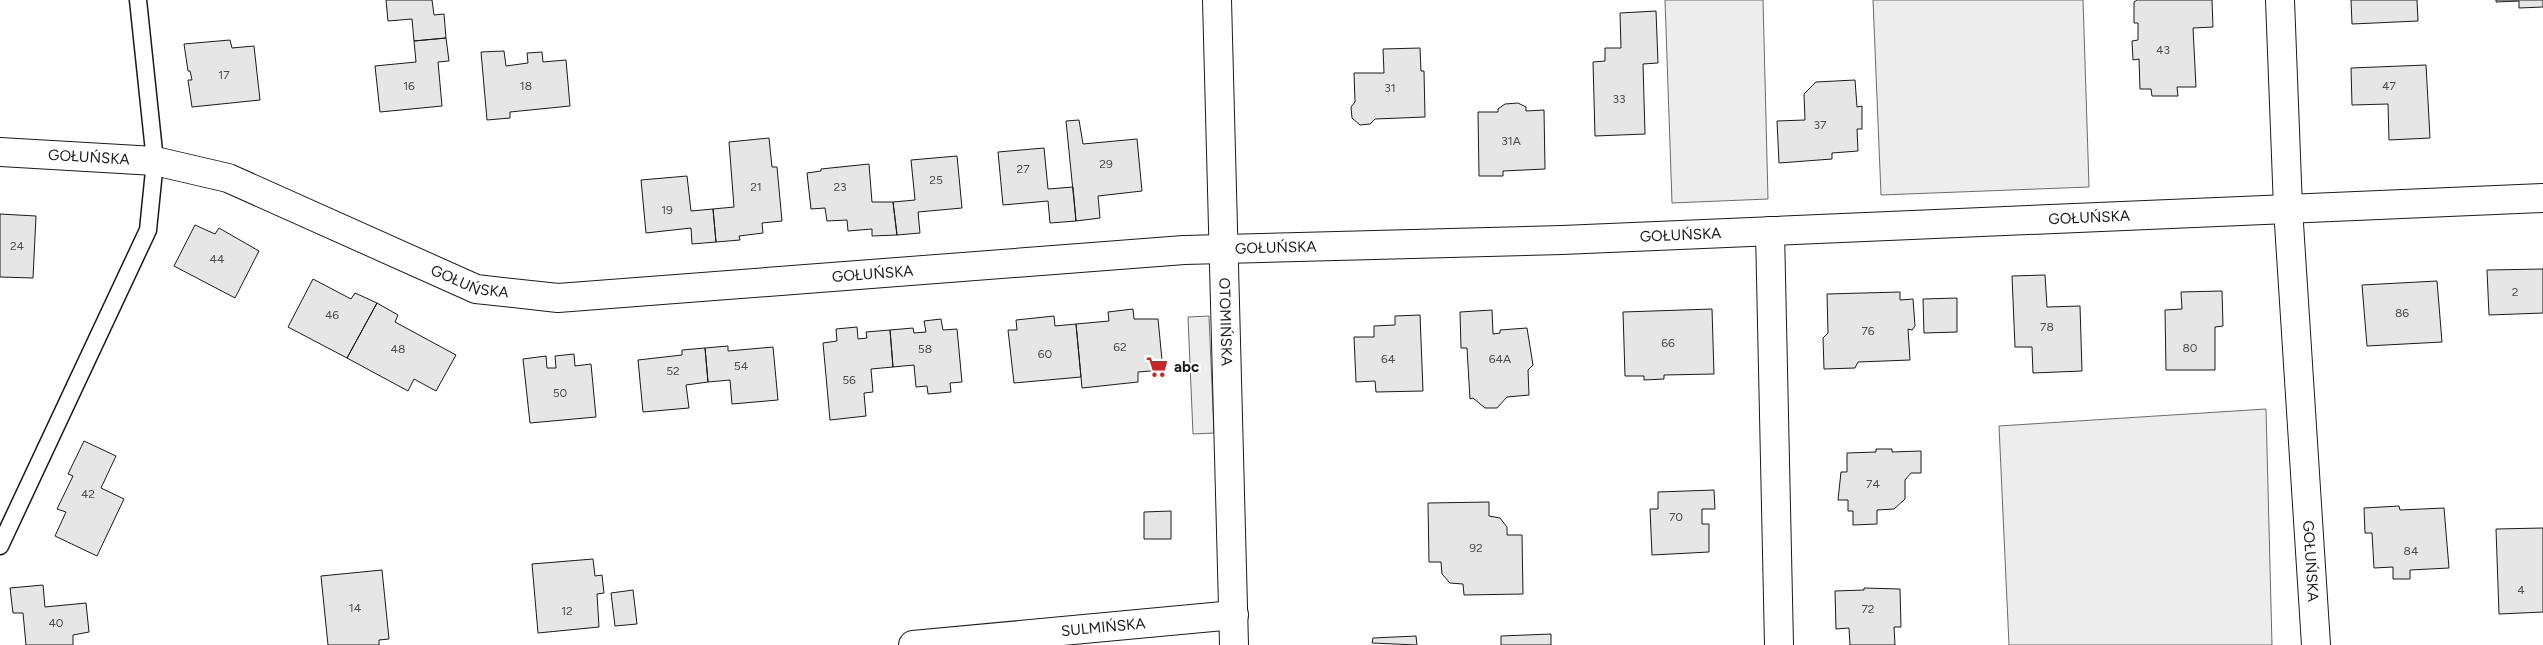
<svg xmlns="http://www.w3.org/2000/svg" width="2543" height="645" viewBox="0 0 2543 645" font-family="Figtree,sans-serif">
	<rect width="100%" height="100%" fill="#fff"/>
	<path fill="#ededed" stroke="#6a6a6a" d="M1665,0H1763L1768,199L1672,203Z
		M1873,0H2083L2089,187L1881,195Z
		M1209,316L1214,433L1193,434L1188,317Z
		M2266,409L2272,645H2009L1999,426Z"/>
	<path fill="#e6e6e6" stroke="#1a1a1a" d="M386,0H432L434,15L444,14L446,38L414,41L412,19L388,21Z
		M2137,0H2212L2213,27L2193,28L2196,87H2177L2178,96H2152L2151,89H2140L2139,59L2133,60L2132,41L2138,40V23H2134V2Z
		M2351,0H2417L2418,21L2352,24Z
		M2496,0H2543V7L2519,8V1L2496,2Z
		M1656,11L1658,63L1643,64L1645,134L1595,136L1593,62L1605,61V48H1621L1620,13Z
		M446,38L449,61L438,62L442,106L380,112L375,66L416,62L414,41Z
		M230,40L232,48L254,46L260,100L192,107L188,80H192L190,71H188L184,44Z
		M1420,48L1421,71H1424L1425,117L1375,119L1370,124L1360,125L1352,118L1351,107L1355,102L1354,73H1384L1383,49Z
		M504,51L506,66L528,63L527,53L542,52L543,62L566,60L570,106L510,112V118L487,120L481,52Z
		M2426,65L2430,138L2389,140L2388,104L2352,105L2351,68Z
		M1855,80L1857,107L1862,106V129H1857L1858,151L1832,153V159L1779,163L1777,121L1805,120L1804,94L1816,82Z
		M1518,103L1526,107V111L1544,110L1545,169L1503,171V176H1479L1478,112H1498V109L1505,104Z
		M1079,120L1083,144L1137,139L1142,191L1098,196L1100,218L1076,221L1066,121Z
		M769,138L772,167H777L782,221L762,223L763,233L739,236L740,240L716,242L713,209L734,207L729,142Z
		M1044,148L1048,189L1073,187L1076,221L1050,223L1048,201L1003,205L998,152Z
		M957,156L962,208L918,212L920,233L897,235L893,202L915,200L911,160Z
		M869,164L872,202H893L897,235L872,236V229L848,231L847,220L827,221L825,208L811,209L807,173L821,171V169Z
		M687,176L691,211L713,209L716,242L692,244L691,228L646,233L641,180Z
		M0,214L36,216L33,278L0,277Z
		M195,225L215,234L219,228L259,251L235,298L174,266Z
		M2543,269V313L2489,315L2487,270Z
		M2045,275L2047,307L2080,306L2082,371L2033,373L2032,347H2015L2012,276Z
		M313,279L351,299L355,293L377,303L347,358L288,327Z
		M2437,281L2442,342L2367,346L2362,285Z
		M2222,291L2223,326L2215,327V370H2166L2165,310L2182,309L2181,292Z
		M1900,292V300L1913,299L1915,326L1912,330L1908,329L1910,360L1858,362L1855,368L1824,369L1823,338L1828,333L1827,294Z
		M1957,298V332L1924,333L1923,299Z
		M377,303L398,315L395,322L456,355L436,391L414,379L408,391L347,358Z
		M1133,309L1134,319H1158L1163,370L1138,372V382L1082,388L1076,324L1109,321L1108,312Z
		M1712,309L1714,374L1664,375V379L1644,380V376H1625L1623,312Z
		M1492,310L1493,334L1500,333V330L1527,328L1533,365L1528,370L1529,395L1507,397L1497,408H1485L1473,398L1470,399L1467,348H1461L1460,312Z
		M1420,315L1423,391L1376,392L1375,381L1356,382L1354,337H1374V326L1395,325V316Z
		M1054,316L1055,326L1076,324L1081,377L1014,383L1008,330H1017L1016,320Z
		M941,319L943,330L957,329L962,382L950,383L951,392L928,394L927,386L916,387L914,365L893,367L890,330L913,328L914,333L926,332L924,321Z
		M857,327L858,339L867,338L866,332L890,330L893,367L871,369L873,392L864,393L866,416L830,420L823,343L837,341L836,329Z
		M728,346V351L773,347L778,400L732,404L730,380L708,382L705,348Z
		M705,348L708,382L686,385L689,408L643,412L638,360L682,355V350Z
		M574,354L575,366L591,364L596,417L530,423L523,359L546,356L547,368H556L555,356Z
		M84,441L116,456L101,488L124,499L97,556L55,536L66,512L57,509L73,476L68,474Z
		M1876,449H1892V452L1921,451V473H1911L1905,480V499L1894,509L1877,510V524L1853,525V511H1848V500H1838L1841,472H1847V453L1876,452Z
		M1714,490L1715,509H1702V524H1709V552L1652,555L1650,509H1658V492Z
		M1489,502V516L1500,518L1507,527V535H1522L1523,594L1464,595L1463,584L1450,583L1442,574L1441,562H1429L1428,503Z
		M2399,506L2400,510L2444,508L2449,568L2410,570V579H2393V567L2374,568L2372,533H2365L2364,508Z
		M1171,511V539H1144V512Z
		M2543,528V612L2499,614L2496,529Z
		M593,559L595,576L602,575L604,593L597,594L599,627L538,633L532,564Z
		M382,570L389,639L379,640V645H328L321,576Z
		M43,585L45,607L86,603L89,632L73,635V645H26L23,613H13L10,588Z
		M1864,588L1900,589L1901,627H1894L1895,645H1850L1849,628L1836,629L1835,591L1864,590Z
		M633,590L637,624L615,626L611,593Z
		M1551,634V645H1501V636Z
		M1416,636L1417,645L1372,643L1373,638Z"/>
	<g fill="none" stroke-linecap="round" stroke-linejoin="round">
		<g stroke="#1a1a1a" stroke-width="19">
			<path id="lane" d="M0,546L148,230L155,161L138,0"/>
		</g>
		<g stroke="#1a1a1a" stroke-width="30">
			<g id="street">
				<path id="s1" d="M1217,0L1234,645"/>
				<path id="s2" d="M2280,0L2288,208L2316,645"/>
				<path id="s3" d="M0,152L155,161L228,178L476,289L558,298L1184,250L1562,240L2543,198"/>
				<path d="M1770,231L1779,645"/>
				<path id="s4" d="M913,645L1234,615"/>
			</g>
		</g>
		<use href="#lane" stroke="#fff" stroke-width="16"/>
		<use href="#street" stroke="#fff" stroke-width="28"/>
	</g>
	<defs>
		<g id="supermarket-bare" transform="scale(1.725)"><path d="M-6-5.5h2.5l.6 2H6L4.5 2H-2.5L-4.4-4H-6ZM-1.5 3.2a1.3 1.3 0 1 0 .1 0ZM3 3.2a1.3 1.3 0 1 0 .1 0Z" fill="#c62828" stroke="#fff" stroke-width="2.5" paint-order="stroke"/></g>
	</defs>
	<g fill-rule="evenodd">
		<use href="#supermarket-bare" x="1157" y="367"/>
	</g>
	<g text-anchor="middle" dominant-baseline="central" stroke-width="4" stroke-linejoin="round" paint-order="stroke">
		<g font-size="12" fill="#4d4d4d">
			<text x="2163" y="50">43</text>
			<text x="224" y="75">17</text>
			<text x="409" y="86">16</text>
			<text x="526" y="86">18</text>
			<text x="2389" y="86">47</text>
			<text x="1390" y="88">31</text>
			<text x="1619" y="99">33</text>
			<text x="1820" y="125">37</text>
			<text x="1511" y="141">31A</text>
			<text x="1106" y="164">29</text>
			<text x="1023" y="169">27</text>
			<text x="936" y="180">25</text>
			<text x="756" y="187">21</text>
			<text x="840" y="187">23</text>
			<text x="667" y="210">19</text>
			<text x="17" y="246">24</text>
			<text x="217" y="259">44</text>
			<text x="2515" y="292">2</text>
			<text x="2402" y="313">86</text>
			<text x="332" y="315">46</text>
			<text x="2047" y="327">78</text>
			<text x="1868" y="331">76</text>
			<text x="1668" y="343">66</text>
			<text x="1120" y="347">62</text>
			<text x="2190" y="348">80</text>
			<text x="398" y="349">48</text>
			<text x="925" y="349">58</text>
			<text x="1045" y="354">60</text>
			<text x="1388" y="359">64</text>
			<text x="1500" y="359">64A</text>
			<text x="741" y="366">54</text>
			<text x="673" y="371">52</text>
			<text x="849" y="380">56</text>
			<text x="560" y="393">50</text>
			<text x="1873" y="484">74</text>
			<text x="88" y="494">42</text>
			<text x="1676" y="517">70</text>
			<text x="1476" y="548">92</text>
			<text x="2411" y="551">84</text>
			<text x="2521" y="590">4</text>
			<text x="355" y="608">14</text>
			<text x="1868" y="609">72</text>
			<text x="567" y="611">12</text>
			<text x="56" y="623">40</text>
		</g>
		<g font-size="15" fill="#1a1a1a" stroke="#fff">
			<text stroke="none"><textPath href="#s3" startOffset="89">GOŁUŃSKA</textPath></text>
			<text stroke="none"><textPath href="#s3" startOffset="2118">GOŁUŃSKA</textPath></text>
			<text stroke="none"><textPath href="#s3" startOffset="1709">GOŁUŃSKA</textPath></text>
			<text stroke="none"><textPath href="#s3" startOffset="1304">GOŁUŃSKA</textPath></text>
			<text stroke="none"><textPath href="#s3" startOffset="900">GOŁUŃSKA</textPath></text>
			<text stroke="none"><textPath href="#s3" startOffset="494">GOŁUŃSKA</textPath></text>
			<text stroke="none"><textPath href="#s1" startOffset="322">OTOMIŃSKA</textPath></text>
			<text stroke="none"><textPath href="#s2" startOffset="562">GOŁUŃSKA</textPath></text>
			<text stroke="none"><textPath href="#s4" startOffset="191">SULMIŃSKA</textPath></text>
		</g>
		<g font-size="15" font-weight="bold" fill="#1a1a1a" stroke="#fff" text-anchor="start">
			<text x="1174" y="367">abc</text>
		</g>
	</g>
</svg>
